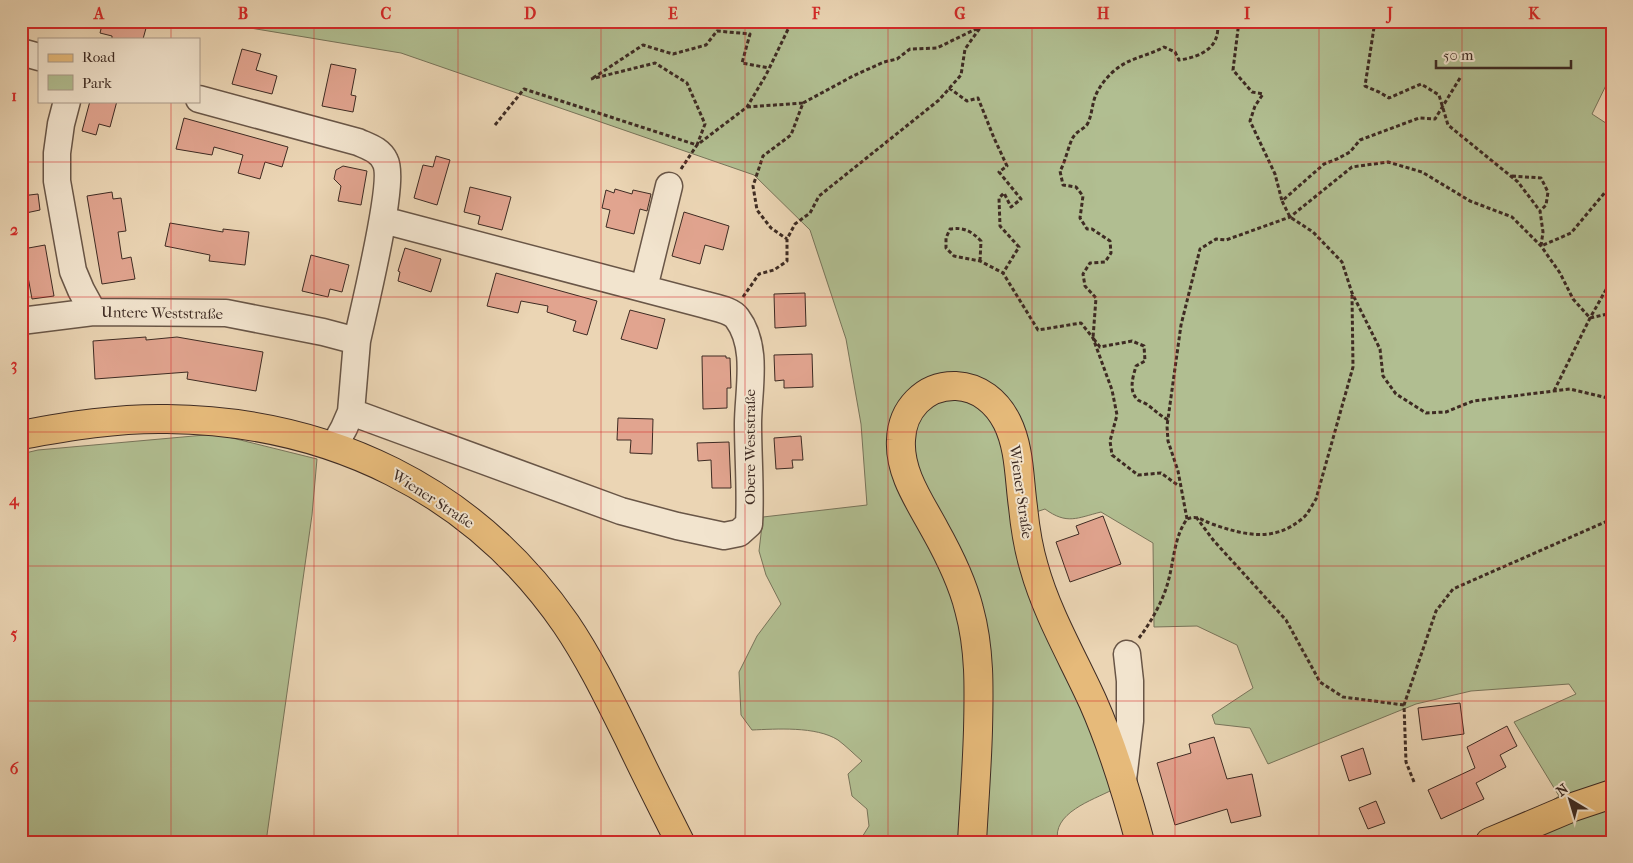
<svg xmlns="http://www.w3.org/2000/svg" width="1633" height="863" viewBox="0 0 1633 863" font-family="'IM FELL French Canon',serif">
	<rect width="100%" height="100%" fill="#ebd5b4"/>
	<filter id="stains"><feTurbulence type="fractalNoise" baseFrequency=".004" numOctaves="4"/><feColorMatrix values="0 0 0 0 .2 0 0 0 0 .09 0 0 0 0 .02 0 0 0 .5 -.17"/></filter>
	<radialGradient id="worn" r=".72"><stop offset=".6" stop-color="#630" stop-opacity="0"/><stop offset="1" stop-color="#630" stop-opacity=".3"/></radialGradient>
	<path fill="#b1be91" stroke="#78745a" d="M208,21H1612V73L1592,114L1612,127V842H1493L1559,796L1514,722L1576,694L1569,684L1471,691L1416,704L1268,764L1250,728L1215,724L1212,715L1253,688L1237,645L1197,626L1154,627L1153,543L1101,512C1077,518 1067,525 1045,509L1033,513L1112,790C1093,800 1051,813 1058,842H859L869,826L867,809L852,796L848,774L862,761C854,754 846,746 838,740C816,726 776,729 752,730L741,715L739,672L757,636L781,604L766,575L759,551L763,517L867,505L861,424L846,339L810,230L754,175L401,53Z
		M216,434L317,459L312,515L266,842H21V454L38,450Z"/>
	<path fill="#e1a48f" stroke="#3e2b23" d="M103,21H148L143,39H112V36L100,33Z
		M242,49L261,54L256,70L277,76L272,94L232,84Z
		M331,64L356,69L351,95L356,96L353,112L322,106Z
		M90,101H117L110,127L99,124L96,135L82,131Z
		M184,118L288,147L282,167L265,162L260,179L238,173L243,155L214,147L212,155L176,149Z
		M436,156L450,160L437,205L414,198L423,165L433,167Z
		M343,166L367,171L361,205L338,201L341,186L334,179L336,170Z
		M470,187L511,197L502,230L478,224L480,216L464,212Z
		M615,189L632,194L633,190L651,194L647,211L640,209L634,234L606,227L610,210L602,208L606,190L614,193Z
		M112,192L113,199L121,198L126,231L118,232L122,259L131,257L135,279L102,284L87,196Z
		M38,194L40,210L21,214V196Z
		M684,212L729,226L723,250L705,245L700,264L672,256Z
		M170,223L223,232V229L249,232L245,265L209,261L210,255L165,246Z
		M45,245L54,296L32,299L23,249Z
		M405,248L441,259L431,292L398,281L400,272L398,271Z
		M311,255L349,265L342,292L330,289L328,297L302,291Z
		M496,273L597,301L587,335L573,331L576,321L547,312L548,306L521,301L518,313L487,306Z
		M805,293L806,326L775,328L774,294Z
		M630,310L665,319L657,349L621,339Z
		M146,337V340L177,337L263,352L256,391L187,379L188,372L95,379L93,341Z
		M812,354L813,387L784,388V380L775,381L774,355Z
		M702,356H726V358H730L731,388H727V408L703,409Z
		M618,418L653,419L652,454L630,453L631,440H617Z
		M801,436L803,460H792L793,468L776,469L774,438Z
		M729,442L731,488H712L711,460L698,461L697,443Z
		M1103,516L1121,564L1070,582L1056,542L1079,534L1076,526Z
		M1460,703L1464,734L1422,740L1418,708Z
		M1507,726L1517,746L1500,755L1506,767L1476,783L1484,799L1441,819L1428,790L1475,768L1467,747Z
		M1214,737L1227,779L1252,774L1261,816L1231,823L1227,809L1175,825L1157,763L1191,753L1189,744Z
		M1363,748L1371,774L1349,781L1341,756Z
		M1376,801L1385,823L1368,829L1359,808Z"/>
	<g fill="none" stroke-linecap="round" stroke-linejoin="round">
		<g stroke="#695647" stroke-width="29">
			<path id="minor" d="M21,52L39,57
				M199,99L358,142C369,147 380,150 385,161C396,181 363,312 357,341
				M67,101L61,124L57,153V181L73,271L81,290L93,312L226,313L323,332L357,341L351,412L344,428L334,446
				M644,288L669,186
				M21,321L93,312
				M351,412L621,511L677,526L724,536L739,533L749,524C751,491 748,457 748,424C748,391 759,347 737,318C731,310 716,308 706,305L383,220
				M1123,780L1130,721V681L1127,654"/>
		</g>
		<g stroke="#3e2b23" stroke-width="30">
			<path id="major" d="M21,435C69,426 118,418 167,419C329,421 473,489 566,624C591,661 610,701 630,741C646,775 663,808 680,842
				M972,842C974,805 977,767 978,730C979,689 980,649 969,609C962,581 949,555 935,530C920,502 899,473 901,440C902,410 924,385 956,386C979,387 997,402 1007,422C1020,448 1019,479 1023,507C1025,527 1028,547 1034,567C1047,614 1073,658 1093,702C1113,747 1127,794 1140,842
				M1490,842L1573,807L1612,794"/>
		</g>
		<path stroke="#3e2b23" stroke-width="3" stroke-dasharray="4 2.5" stroke-linecap="butt" d="M1239,21L1233,70L1252,92L1263,94L1255,106L1250,121L1275,174L1282,201
			M1375,21L1365,86L1379,92L1389,98L1421,84L1439,95L1448,125L1518,182L1540,211L1543,232L1541,246L1571,233L1612,184
			M593,78L643,45L673,54L706,45L717,31L750,34L742,63L769,68
			M1460,78L1435,119L1419,118L1360,140L1350,152L1337,159L1324,164L1282,201L1290,217L1313,232L1342,262L1352,293L1380,349L1383,376L1396,394L1426,413L1446,412L1473,401L1570,389L1612,399
			M949,88L967,101L978,98L994,138L1007,166L999,172L1021,199L1011,207L1004,193L999,198L1000,226L1019,247L1003,273
			M803,103L853,76L884,62L897,59L910,49L937,48L980,27
			M747,107L803,103L791,135L763,156L753,186L757,210L771,228L787,239
			M495,125L524,89L697,145L705,124L687,83L655,63L591,79
			M681,169L697,145L747,107L766,75L792,21
			M1512,176L1541,178L1548,192L1546,205L1540,211
			M980,261L981,241C971,231 964,227 950,229L946,238V248L954,256L980,261L1003,273L1038,330L1081,323L1093,338L1112,390L1117,415L1110,441L1112,455L1138,475L1161,473L1179,486
			M743,297L759,274L774,270L787,261V239L795,224L810,213L819,196L939,100L961,75L965,49L985,21
			M1554,391L1590,318L1612,279
			M1168,420C1159,415 1156,411 1149,406C1146,403 1141,402 1138,400C1128,391 1133,377 1136,366L1145,361L1144,346L1132,341L1100,347L1093,338L1096,298L1085,286L1083,274L1090,263L1105,262L1111,253L1110,241L1092,229H1087L1080,218L1083,196L1076,187L1063,185L1060,171C1066,161 1069,142 1074,136C1078,130 1085,129 1088,123C1092,114 1092,105 1095,97C1099,86 1109,74 1119,67C1133,57 1148,56 1164,47L1175,52L1179,60C1201,57 1222,47 1217,21
			M1196,517L1214,541L1286,620L1320,682L1343,697L1404,705
			M1187,519L1178,471L1168,441L1167,426L1181,325L1200,249L1216,239L1226,240L1290,217L1352,167L1388,162L1422,172L1470,201L1512,217L1541,246L1560,273L1573,299L1590,318L1612,313
			M1139,638C1151,622 1163,601 1168,582C1174,561 1174,537 1187,519C1198,515 1201,520 1212,524C1244,535 1274,543 1303,518C1308,514 1312,505 1316,499L1353,367L1352,295
			M1414,782L1406,762L1404,705L1436,611L1453,589L1612,519"/>
		<use href="#minor" stroke="#f2e4ce" stroke-width="26"/>
		<use href="#major" stroke="#e6ba7a" stroke-width="28"/>
	</g>
	<path fill="none" stroke="#d62828" stroke-width="1" stroke-opacity="0.55" d="M171,21V39M314,21V842M458,21V842M601,21V842M745,21V842M888,21V842M1032,21V842M1175,21V842M1319,21V842M1462,21V842M171,101V842M21,162H1612M21,297H1612M21,432H1612M21,566H1612M21,701H1612"/>
	<g text-anchor="middle" dominant-baseline="central" stroke-width="4" stroke-linejoin="round" paint-order="stroke">
		<g font-size="15" fill="#3e2b23" stroke="#f2e4ce">
			<text transform="translate(162 313) rotate(1)">Untere Weststraße</text>
			<text transform="translate(750 447) rotate(-90)">Obere Weststraße</text>
			<text transform="translate(1021 492) rotate(82)">Wiener Straße</text>
			<text transform="translate(433 499) rotate(33)">Wiener Straße</text>
		</g>
	</g>
	<rect width="1633" height="863" fill="none" stroke="#ebd5b4" stroke-width="55"/>
	<rect x="38" y="38" width="162" height="65" fill="#f2e4ce" stroke="#aa9a8a"/>
	<rect x="48" y="54" width="25" height="8" fill="#e6ba7a" stroke="#aa9a8a"/>
	<text x="82" y="62" font-size="15" fill="#3e2b23">Road</text>
	<rect x="48" y="75" width="25" height="15" fill="#b1be91" stroke="#aa9a8a"/>
	<text x="82" y="88" font-size="15" fill="#3e2b23">Park</text>
	<g transform="translate(1570 800) rotate(322)" stroke="#f2e4ce" stroke-width="4" paint-order="stroke">
	<path d="M0-4L9 19L0 12L-9 19Z" fill="#3e2b23"/>
	<text y="-8" font-size="14" font-weight="bold" text-anchor="middle" fill="#3e2b23">N</text>
	</g>
	<path d="M1436 60v8h135v-8" fill="none" stroke="#3e2b23" stroke-width="2.5"/>
	<text x="1443" y="60" font-size="15" fill="#3e2b23" stroke="#f2e4ce" stroke-width="4" paint-order="stroke">50 m</text>
	<rect x="28" y="28" width="1578" height="808" fill="none" stroke="#d62828" stroke-width="2"/>
	<g font-size="16" text-anchor="middle" font-weight="bold" fill="#d62828">
		<text x="99" y="19">A</text>
		<text x="243" y="19">B</text>
		<text x="386" y="19">C</text>
		<text x="530" y="19">D</text>
		<text x="673" y="19">E</text>
		<text x="816" y="19">F</text>
		<text x="960" y="19">G</text>
		<text x="1103" y="19">H</text>
		<text x="1247" y="19">I</text>
		<text x="1390" y="19">J</text>
		<text x="1534" y="19">K</text>
		<text x="14" y="101">1</text>
		<text x="14" y="235">2</text>
		<text x="14" y="370">3</text>
		<text x="14" y="505">4</text>
		<text x="14" y="639">5</text>
		<text x="14" y="774">6</text>
	</g>
	<rect width="100%" height="100%" filter="url(#stains)"/>
	<rect width="100%" height="100%" fill="url(#worn)"/>
</svg>
